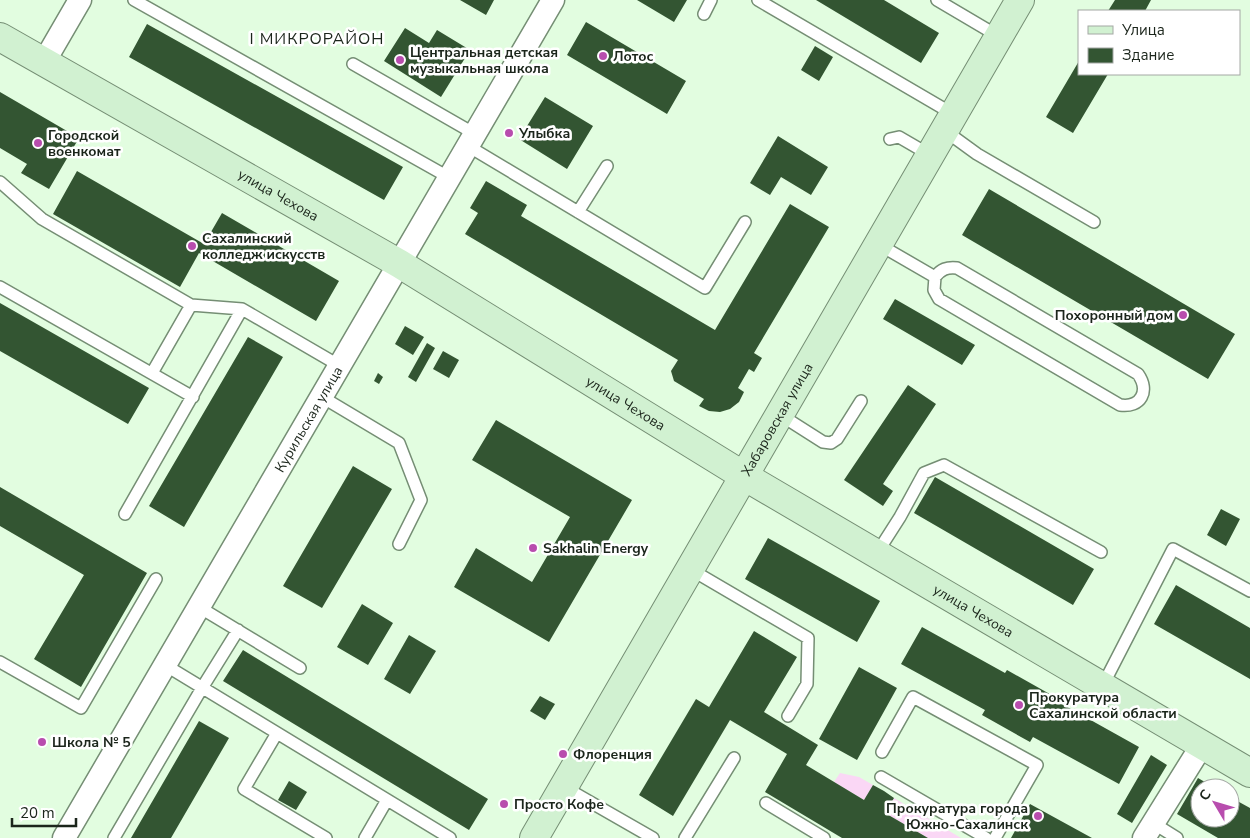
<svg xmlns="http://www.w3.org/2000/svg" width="1250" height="838" viewBox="0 0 1250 838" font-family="'Nunito Sans',sans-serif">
	<rect width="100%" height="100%" fill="#e2fde0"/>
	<path fill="#fad7f5" d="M840,773L859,777L873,785L864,800L834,782Z
		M894,798L961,838H928L885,813Z"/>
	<path fill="#335532" d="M460,0H494L486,15Z
		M637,0H687L674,22Z
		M816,0H884L939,33L921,63Z
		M1115,0H1151L1145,11H1108Z
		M586,22L686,81L667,114L567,55Z
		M147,24L403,167L384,200L129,57Z
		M405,28L429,43L437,30L470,50L441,97L384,61Z
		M815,46L833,57L819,81L801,70Z
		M1079,61V74H1108L1073,133L1046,117Z
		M0,92L79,138L49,189L21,173L27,164L0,148Z
		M545,97L593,126L567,169L519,139Z
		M778,136L828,167L811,195L781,177L770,195L750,183Z
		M77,171L204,244L222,213L339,281L316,321L199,253L180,287L53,214Z
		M486,181L527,205L521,216L715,330L790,204L829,227L754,353L762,358L754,372L749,369L738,388L744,392L739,402L730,409L720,412L709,411L699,406L704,399L674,381L671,371L678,360L465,234L478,213L470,208Z
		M989,189L1235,334L1208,379L962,235Z
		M895,299L975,345L962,365L883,319Z
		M0,303L149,388L128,424L0,351Z
		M405,326L424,337L413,355L395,344Z
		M248,337L283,357L184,527L149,506Z
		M427,343L435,348L416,382L408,377Z
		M443,351L459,360L449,378L433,369Z
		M378,373L383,377L379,384L374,381Z
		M908,385L936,404L883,484L893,491L883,506L844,480Z
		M496,420L632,500L549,642L454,587L476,548L532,582L570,517L472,460Z
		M353,466L392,489L322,608L283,586Z
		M935,477L1094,569L1073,605L914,513Z
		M0,487L147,573L81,687L34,659L84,575L0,526Z
		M1221,509L1240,519L1226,546L1207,535Z
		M768,538L880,601L857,642L745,579Z
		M1176,585L1250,628V679L1154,624Z
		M362,604L393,623L368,665L337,647Z
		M922,627L1005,673L1007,670L1055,697L1053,699L1139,747L1119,784L1033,737L1030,742L982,715L985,710L901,664Z
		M754,631L797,657L764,712L818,745L806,765L864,800L873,785L884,791L894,798L885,813L928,838H842L770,795L765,792L787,754L730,720L673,816L639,795L696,699L709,707Z
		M409,635L436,651L410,694L384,679Z
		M243,650L488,799L469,830L223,681Z
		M859,667L897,688L857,760L819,739Z
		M540,696L555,704L545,720L530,711Z
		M199,721L229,738L171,838H131Z
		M1151,755L1167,765L1132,823L1117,814Z
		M1198,778L1215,788H1200V818H1230V797L1250,808V838H1218L1177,814Z
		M289,781L307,792L296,810L278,800Z
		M1030,804L1092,838H1011Z"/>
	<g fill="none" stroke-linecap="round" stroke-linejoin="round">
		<g stroke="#758e74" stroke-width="14">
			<path id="lane" d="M134,0L450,178
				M758,0L953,114
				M937,0L998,36
				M704,14L711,0
				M353,64L475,134
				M944,130L977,154L1094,222
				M890,139L899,137L930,155
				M468,146L705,288L745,222
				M0,182L42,219L191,305
				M578,212L607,166
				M878,244L935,277C941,269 947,267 957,268L1138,374C1150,391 1141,408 1120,405L939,299L934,290L935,277
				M0,287L193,397
				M152,373L191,305L242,309L340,366
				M322,397L399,443L421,500L399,544
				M779,414L823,442L831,443L837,439L861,401
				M125,514L242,309
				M877,553L900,517L924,473L944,465L1101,552
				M690,569L808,638L807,684L788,716
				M199,607L300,668
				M0,662L81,708L156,579
				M165,665L450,838
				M1103,685L1173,549L1250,591
				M277,733L244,789L326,838
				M882,752L913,697L1037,765L995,838
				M881,777L986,838
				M564,787L653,838
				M766,803L824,838
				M1153,823L1177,838
				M114,838L202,688L238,630
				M365,838L387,800
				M685,838L734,758"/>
		</g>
		<g stroke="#758e74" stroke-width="25">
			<g id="street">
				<path d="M44,62L80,0"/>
				<path id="s1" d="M64,838L553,0"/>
				<path d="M1144,838L1202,745"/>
			</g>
		</g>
		<g stroke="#758e74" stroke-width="30">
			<g id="secondary">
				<path id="s2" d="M0,37L400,264L744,476L1250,773"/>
				<path id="s3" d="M534,838L1020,0"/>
			</g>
		</g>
		<use href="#lane" stroke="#fff" stroke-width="11"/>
		<use href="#street" stroke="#fff" stroke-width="22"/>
		<use href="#secondary" stroke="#d1f1d1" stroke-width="28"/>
	</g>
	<g fill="#b84dae" stroke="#fff" stroke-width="2">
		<circle cx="603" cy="56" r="5"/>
		<circle cx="400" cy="60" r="5"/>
		<circle cx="509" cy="133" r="5"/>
		<circle cx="38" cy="143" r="5"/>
		<circle cx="192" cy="246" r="5"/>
		<circle cx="1183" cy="315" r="5"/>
		<circle cx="533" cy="548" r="5"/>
		<circle cx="1019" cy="705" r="5"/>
		<circle cx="42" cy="742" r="5"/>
		<circle cx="563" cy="754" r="5"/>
		<circle cx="504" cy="804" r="5"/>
		<circle cx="1038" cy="816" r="5"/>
	</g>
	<g text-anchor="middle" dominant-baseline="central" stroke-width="5" stroke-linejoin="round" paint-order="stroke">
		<g font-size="14" font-weight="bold" fill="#1b251b" stroke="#fff" text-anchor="start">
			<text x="410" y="52">Центральная детская<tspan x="410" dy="16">музыкальная школа</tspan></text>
			<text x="613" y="56">Лотос</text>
			<text x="519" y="133">Улыбка</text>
			<text x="48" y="135">Городской<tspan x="48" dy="16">военкомат</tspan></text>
			<text x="202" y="238">Сахалинский<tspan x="202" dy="16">колледж искусств</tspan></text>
			<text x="1173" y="315" text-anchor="end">Похоронный дом</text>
			<text x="543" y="548">Sakhalin Energy</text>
			<text x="1029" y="697">Прокуратура<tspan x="1029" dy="16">Сахалинской области</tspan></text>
			<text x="52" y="742">Школа № 5</text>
			<text x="573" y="754">Флоренция</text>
			<text x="514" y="804">Просто Кофе</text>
			<text x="1028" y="808" text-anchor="end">Прокуратура города<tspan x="1028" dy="16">Южно-Сахалинск</tspan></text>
		</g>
		<g font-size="14" fill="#1b251b" stroke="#fff">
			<text stroke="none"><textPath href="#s2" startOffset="320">улица Чехова</textPath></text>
			<text stroke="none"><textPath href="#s2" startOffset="725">улица Чехова</textPath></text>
			<text stroke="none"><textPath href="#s1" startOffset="485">Курильская улица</textPath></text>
			<text stroke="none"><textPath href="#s3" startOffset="484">Хабаровская улица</textPath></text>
			<text stroke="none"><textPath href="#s2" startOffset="1130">улица Чехова</textPath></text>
		</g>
		<g font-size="16" letter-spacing="1" fill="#1b251b" stroke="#fff">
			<text x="317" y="39">I МИКРОРАЙОН</text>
		</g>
	</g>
	<rect x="1078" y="10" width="162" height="65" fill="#ffffff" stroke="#a4a8a4"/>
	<rect x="1088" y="26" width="25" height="8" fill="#d1f1d1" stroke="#a4a8a4"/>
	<text x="1122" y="35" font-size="15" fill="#1b251b">Улица</text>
	<rect x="1088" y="48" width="25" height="15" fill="#335532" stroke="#a4a8a4"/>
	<text x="1122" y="60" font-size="15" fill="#1b251b">Здание</text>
	<g transform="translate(1215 803) rotate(308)"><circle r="24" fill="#ffffff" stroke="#a4a8a4"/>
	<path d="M0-4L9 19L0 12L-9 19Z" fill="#b84dae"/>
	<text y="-8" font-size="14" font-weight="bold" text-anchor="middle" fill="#1b251b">С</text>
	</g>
	<path d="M12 818v8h64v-8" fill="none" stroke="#1b251b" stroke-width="2.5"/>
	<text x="20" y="818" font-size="15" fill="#1b251b" stroke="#ffffff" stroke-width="4" paint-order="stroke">20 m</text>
</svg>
